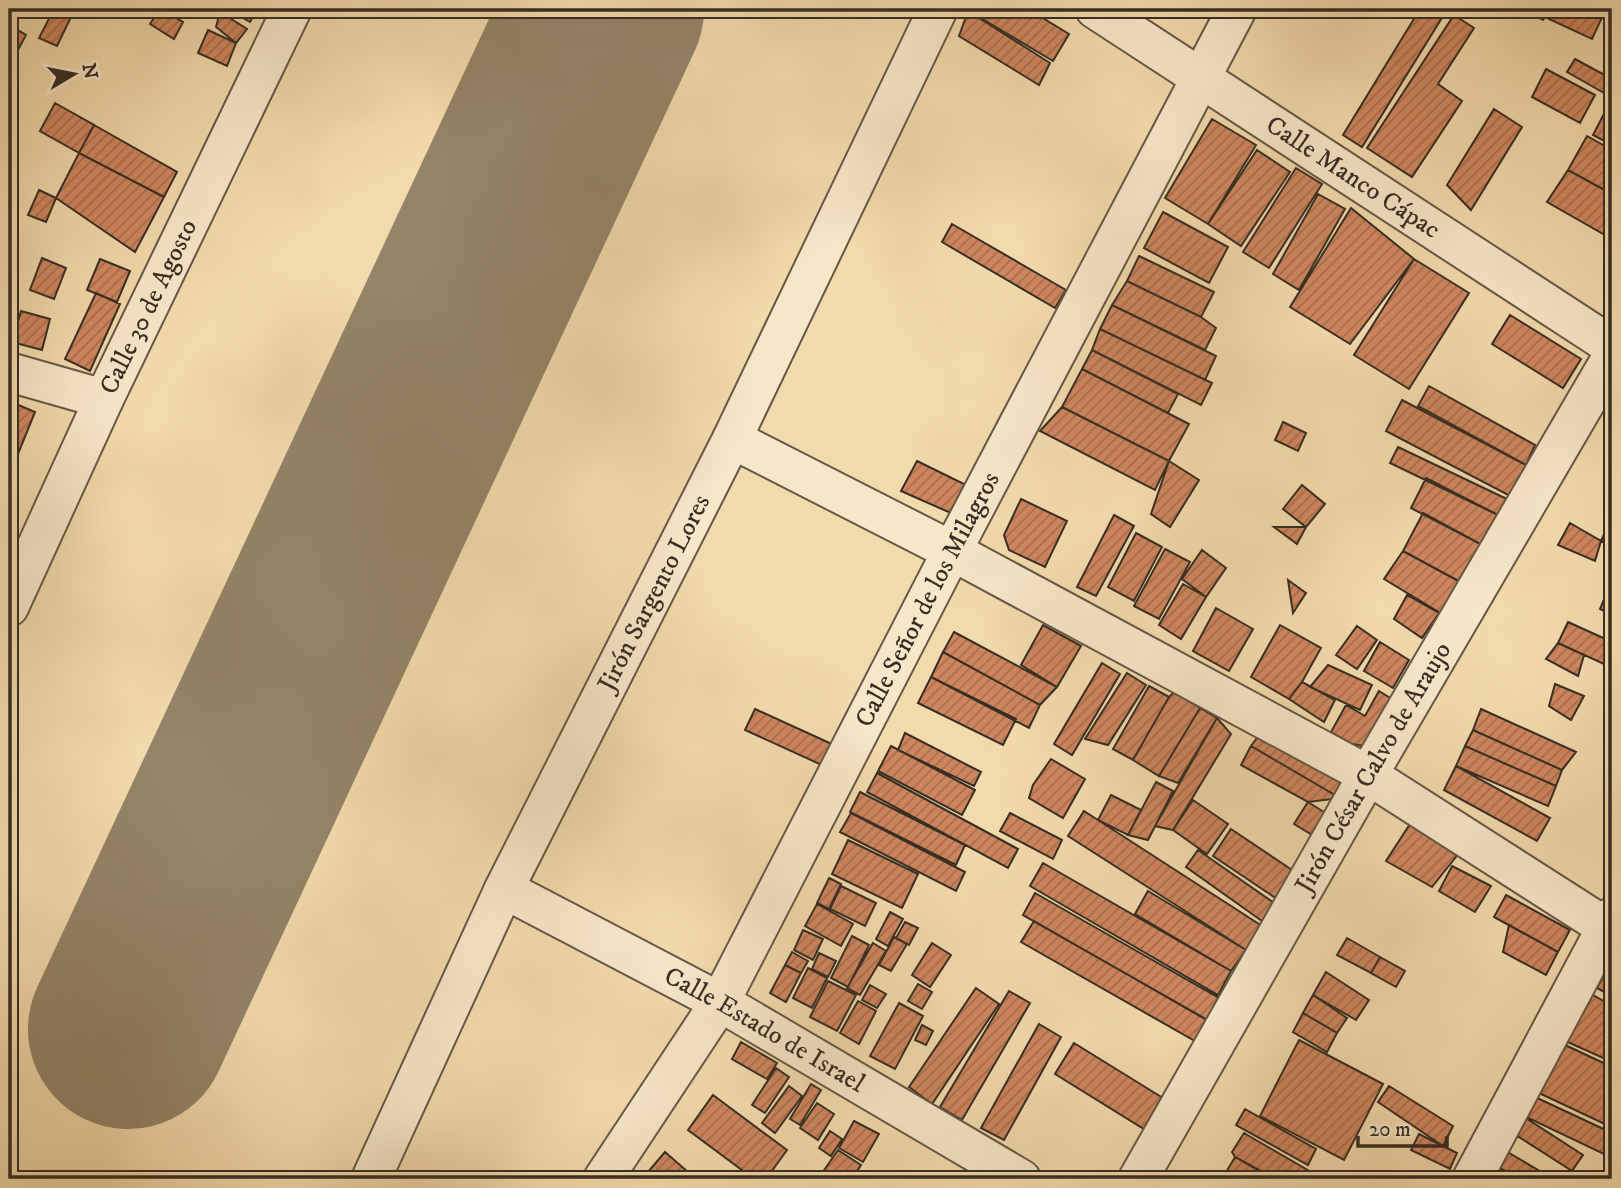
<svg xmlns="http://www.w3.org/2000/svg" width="1621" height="1188" viewBox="0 0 1621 1188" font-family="'IM FELL DW Pica',serif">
	<defs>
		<pattern id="building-hatch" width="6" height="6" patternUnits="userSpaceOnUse" patternTransform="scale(1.75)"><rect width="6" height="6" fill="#cf865e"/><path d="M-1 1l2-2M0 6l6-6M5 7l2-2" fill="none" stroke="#a96e4d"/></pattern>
	</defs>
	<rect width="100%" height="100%" fill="#f3daac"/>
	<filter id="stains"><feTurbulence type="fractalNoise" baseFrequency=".00286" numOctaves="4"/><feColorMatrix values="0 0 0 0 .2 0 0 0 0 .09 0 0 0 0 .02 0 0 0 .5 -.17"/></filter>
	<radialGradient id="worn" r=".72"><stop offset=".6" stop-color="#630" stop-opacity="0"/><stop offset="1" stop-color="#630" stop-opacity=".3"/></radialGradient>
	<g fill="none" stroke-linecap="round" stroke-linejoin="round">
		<path stroke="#948468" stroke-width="200" d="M128,1029L604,9"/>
	</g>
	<path fill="url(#building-hatch)" stroke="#362e24" stroke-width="2" d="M54,9H60L72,15L57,46L39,38Z
		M160,9L183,22L174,39L150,24Z
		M227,9H257L250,22Z
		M970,9H1028L1069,34L1053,61L969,11Z
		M1420,9H1431L1443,16L1362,147L1343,135Z
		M1523,9H1549L1543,20Z
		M1553,9H1606L1592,39L1549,19Z
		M968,11L1050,63L1039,85L959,36Z
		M220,12L247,29L236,43L216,27Z
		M1454,15L1474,28L1438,84L1462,101L1412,177L1367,148Z
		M9,25L26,35L9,67Z
		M208,30L236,43L227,66L198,53Z
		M1575,59L1612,79L1604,93L1567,72Z
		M1546,69L1595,95L1580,123L1532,97Z
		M1611,100L1612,101V145L1593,135Z
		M55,103L94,125L79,153L40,131Z
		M1494,109L1522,127L1471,210L1447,185Z
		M1212,119L1256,145L1208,224L1165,198Z
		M94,125L177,172L164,197L79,153Z
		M1587,136L1612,150V194L1568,170Z
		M1257,150L1290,172L1241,246L1208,224Z
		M79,153L164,197L135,252L56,198Z
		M1296,168L1322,184L1269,268L1243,252Z
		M1568,170L1612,194V239L1547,202Z
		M39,190L56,198L46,222L28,215Z
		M1318,194L1345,209L1299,290L1273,274Z
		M1351,208L1414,259L1350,344L1290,307Z
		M1163,212L1228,247L1209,283L1144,248Z
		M952,224L1066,290L1055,308L942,242Z
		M1139,256L1214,292L1201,317L1127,281Z
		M42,258L66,268L54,299L30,290Z
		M100,259L130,271L117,302L87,290Z
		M1414,259L1469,293L1409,389L1354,355Z
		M1127,281L1201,317L1216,328L1205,350L1112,305Z
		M96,293L120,304L90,371L65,359Z
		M1112,305L1216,356L1205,380L1100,329Z
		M21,311L50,319L42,350L12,342Z
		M1510,315L1581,359L1563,388L1492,344Z
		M1100,329L1212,383L1201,405L1092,350Z
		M1092,350L1178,394L1168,413L1082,369Z
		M1082,369L1189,424L1169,461L1062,407Z
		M1429,386L1535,445L1526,465L1418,406Z
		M1402,400L1526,465L1510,496L1386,431Z
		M9,401L35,412L9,476Z
		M1062,407L1169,461L1155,490L1040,431Z
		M1283,422L1306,433L1298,451L1275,440Z
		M1398,447L1509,500L1500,516L1390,463Z
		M917,461L966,485L953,514L901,491Z
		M1169,461L1199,480L1170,527L1151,514Z
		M1426,478L1500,516L1484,546L1411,508Z
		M1302,485L1325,504L1306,527L1283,509Z
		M1021,499L1067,521L1045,567L1009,550L1004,535Z
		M1423,513L1484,546L1464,584L1403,551Z
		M1114,515L1134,526L1096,596L1077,587Z
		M1612,516V547L1601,541Z
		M1570,523L1601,541L1595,561L1558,545Z
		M1274,527H1306L1297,544Z
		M1136,533L1162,547L1134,601L1108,587Z
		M1165,549L1190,562L1159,619L1134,606Z
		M1202,550L1226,568L1206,597L1182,579Z
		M1403,551L1464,584L1447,617L1384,579Z
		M1288,580L1306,593L1293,613Z
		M1183,584L1206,597L1181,639L1159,625Z
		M1607,592L1612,594V615L1600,609Z
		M1407,595L1439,613L1422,638L1394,619Z
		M1216,608L1253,629L1229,671L1193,651Z
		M1568,622L1612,642V652L1606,665L1558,643Z
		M1043,625L1081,646L1057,687L1021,665Z
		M1280,625L1321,648L1302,682L1289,699L1251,677Z
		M1357,626L1377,640L1357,669L1336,655Z
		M954,632L1057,687L1040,705L943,652Z
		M1380,642L1409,660L1393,688L1364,671Z
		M1558,643L1584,655L1578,676L1546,659Z
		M943,652L1040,705L1029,728L931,677Z
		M1102,663L1120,674L1072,755L1054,744Z
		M1328,665L1372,685L1360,710L1310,687Z
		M1127,673L1146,685L1108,745L1085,739Z
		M931,677L1016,719L1003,745L918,703Z
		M1302,682L1335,700L1324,722L1289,699Z
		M1555,684L1584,696L1571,720L1549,706Z
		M1149,686L1169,697L1133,760L1113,749Z
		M1379,691L1395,701L1369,747L1352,744L1331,732L1346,705L1365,716Z
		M1174,692L1200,708L1159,776L1133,760L1169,697Z
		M1200,708L1217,718L1178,783L1159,776Z
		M755,709L834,745L824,766L745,730Z
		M1481,709L1576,752L1562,770L1473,730Z
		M1217,718L1231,734L1173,830L1155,826Z
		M1266,726L1357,774L1340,798L1251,746Z
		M1473,730L1562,770L1556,786L1465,746Z
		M905,733L981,772L974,786L898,750Z
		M891,746L975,790L962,815L878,771Z
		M1251,746L1340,798L1308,802L1241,765Z
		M1465,746L1556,786L1548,806L1456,766Z
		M1051,759L1085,779L1063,818L1029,798L1033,785Z
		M1456,766L1550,818L1537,841L1444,790Z
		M877,773L1018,849L1008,868L867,792Z
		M1156,782L1173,791L1148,840L1128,835Z
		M860,792L965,845L956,865L850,812Z
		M1111,795L1141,810L1128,835L1098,820Z
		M1193,800L1228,824L1207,854L1173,830Z
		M1308,802L1327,814L1314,836L1294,824Z
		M1084,811L1262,926L1246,950L1068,836Z
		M851,813L965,872L956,891L840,832Z
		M1010,813L1062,840L1053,859L1000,831Z
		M1412,821L1459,853L1432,887L1386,861Z
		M1231,829L1298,874L1280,901L1213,856Z
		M848,840L918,874L902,908L832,874Z
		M1198,850L1277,905L1269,926L1186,867Z
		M1043,863L1231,971L1218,995L1030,886Z
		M1452,866L1491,886L1475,912L1439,891Z
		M829,878L841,884L829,909L817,903Z
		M841,886L876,903L865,926L830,909Z
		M1148,891L1246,950L1231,971L1135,914Z
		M1035,893L1226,1002L1218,1026L1023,915Z
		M1506,895L1570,930L1558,952L1494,917Z
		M817,904L853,924L841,946L805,926Z
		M890,912L903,919L888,946L876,939Z
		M1034,921L1212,1023L1200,1044L1021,942Z
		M905,922L918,928L909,945L896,938Z
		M1509,925L1558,952L1546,975L1503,952Z
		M803,930L823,939L813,960L794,950Z
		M852,936L869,945L848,987L831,978Z
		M894,937L907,944L891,971L879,965Z
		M1347,938L1380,957L1371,973L1337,955Z
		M873,943L886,951L860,995L847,988Z
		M932,943L951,955L930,987L912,975Z
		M792,952L808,961L801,973L785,965Z
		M819,953L836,961L828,977L812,969Z
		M1380,957L1405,971L1396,987L1371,973Z
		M1611,960L1612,961V996L1597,988Z
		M785,965L801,973L786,1002L770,993Z
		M808,968L827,978L812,1008L793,998Z
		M1326,972L1369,1000L1356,1020L1313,995Z
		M828,981L856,995L837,1031L810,1017Z
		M918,984L932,992L922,1009L908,1001Z
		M870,985L886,994L877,1008L862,1000Z
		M976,988L999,1004L932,1104L909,1087Z
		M1583,989L1612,1006V1062L1563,1040Z
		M1009,991L1030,1003L962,1120L940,1107Z
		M1313,995L1347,1018L1337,1033L1303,1013Z
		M858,1001L876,1011L859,1044L840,1033Z
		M899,1003L923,1016L895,1069L870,1056Z
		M1303,1013L1337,1033L1327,1052L1293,1032Z
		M1039,1024L1061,1037L1004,1140L981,1128Z
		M922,1025L933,1031L926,1045L915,1040Z
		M1299,1040L1383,1084L1344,1160L1260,1116Z
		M741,1042L777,1063L767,1079L732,1059Z
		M1074,1043L1171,1103L1152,1134L1055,1074Z
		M1563,1044L1612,1067L1611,1127L1539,1093Z
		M776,1068L789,1077L765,1113L752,1105Z
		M811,1084L821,1090L800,1125L790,1119Z
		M789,1086L802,1096L775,1133L762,1123Z
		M1389,1086L1453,1126L1443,1146L1378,1102Z
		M713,1095L787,1150L766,1179H754L688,1130Z
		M1535,1097L1612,1133V1144L1606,1155L1524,1116Z
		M817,1103L834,1114L818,1140L800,1128Z
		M1245,1109L1316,1149L1308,1165L1236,1125Z
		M1518,1113L1583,1155L1572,1171L1508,1130Z
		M854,1121L879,1134L863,1162L839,1148Z
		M830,1131L842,1139L831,1156L819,1148Z
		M1244,1133L1323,1179H1276L1235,1157L1232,1152Z
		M1419,1134L1457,1153L1450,1169L1411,1150Z
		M838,1150L861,1165L852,1179H818Z
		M1506,1151L1553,1179H1519L1497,1166Z
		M665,1152L696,1179H642Z
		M1235,1157L1273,1179H1222Z"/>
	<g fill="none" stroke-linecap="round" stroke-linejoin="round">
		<g stroke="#655946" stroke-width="42">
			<g id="minor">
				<path id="s1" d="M1095,9L1612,346"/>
				<path d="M9,372L104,399"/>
				<path d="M732,439L952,551L1368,775L1612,931"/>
				<path id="s2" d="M9,607L104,399L292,9"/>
				<path id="s3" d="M504,889L720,1002L1021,1179"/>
				<path id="s4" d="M371,1179L504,889L732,439L938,9"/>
				<path id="s5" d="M603,1179L720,1002L952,551L1237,9"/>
				<path id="s6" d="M1138,1179L1368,775L1612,357"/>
				<path d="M1472,1179L1612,917"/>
			</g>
		</g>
		<use href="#minor" stroke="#f7e7c9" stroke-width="38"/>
	</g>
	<g text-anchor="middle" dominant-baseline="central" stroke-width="5" stroke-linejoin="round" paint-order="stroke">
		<g font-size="26" fill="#362e24" stroke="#f7e7c9">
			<text stroke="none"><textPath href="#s1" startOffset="308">Calle Manco Cápac</textPath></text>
			<text stroke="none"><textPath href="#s2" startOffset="331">Calle 30 de Agosto</textPath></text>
			<text stroke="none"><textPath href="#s4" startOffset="651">Jirón Sargento Lores</textPath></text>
			<text stroke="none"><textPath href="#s5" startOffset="665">Calle Señor de los Milagros</textPath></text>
			<text stroke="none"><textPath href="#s6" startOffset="474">Jirón César Calvo de Araujo</textPath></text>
			<text stroke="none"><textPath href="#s3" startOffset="296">Calle Estado de Israel</textPath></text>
		</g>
	</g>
	<rect width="1621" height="1188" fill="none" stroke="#f3daac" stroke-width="35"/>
	<rect x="10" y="10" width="1600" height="1167" fill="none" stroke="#362e24" stroke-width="3.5"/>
	<rect x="18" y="18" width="1586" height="1153" fill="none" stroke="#362e24" stroke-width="2"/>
	<g transform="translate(74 74) rotate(80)" stroke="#f7e7c9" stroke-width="5" paint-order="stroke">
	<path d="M0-5L12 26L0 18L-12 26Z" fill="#362e24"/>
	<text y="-10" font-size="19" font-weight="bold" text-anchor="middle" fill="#362e24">N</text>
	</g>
	<path d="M1358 1136v10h89v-10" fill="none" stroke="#362e24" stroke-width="3.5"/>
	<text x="1369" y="1136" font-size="21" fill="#362e24" stroke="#f7e7c9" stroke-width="5" paint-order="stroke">20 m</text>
	<rect width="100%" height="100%" filter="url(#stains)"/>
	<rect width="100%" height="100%" fill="url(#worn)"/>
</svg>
